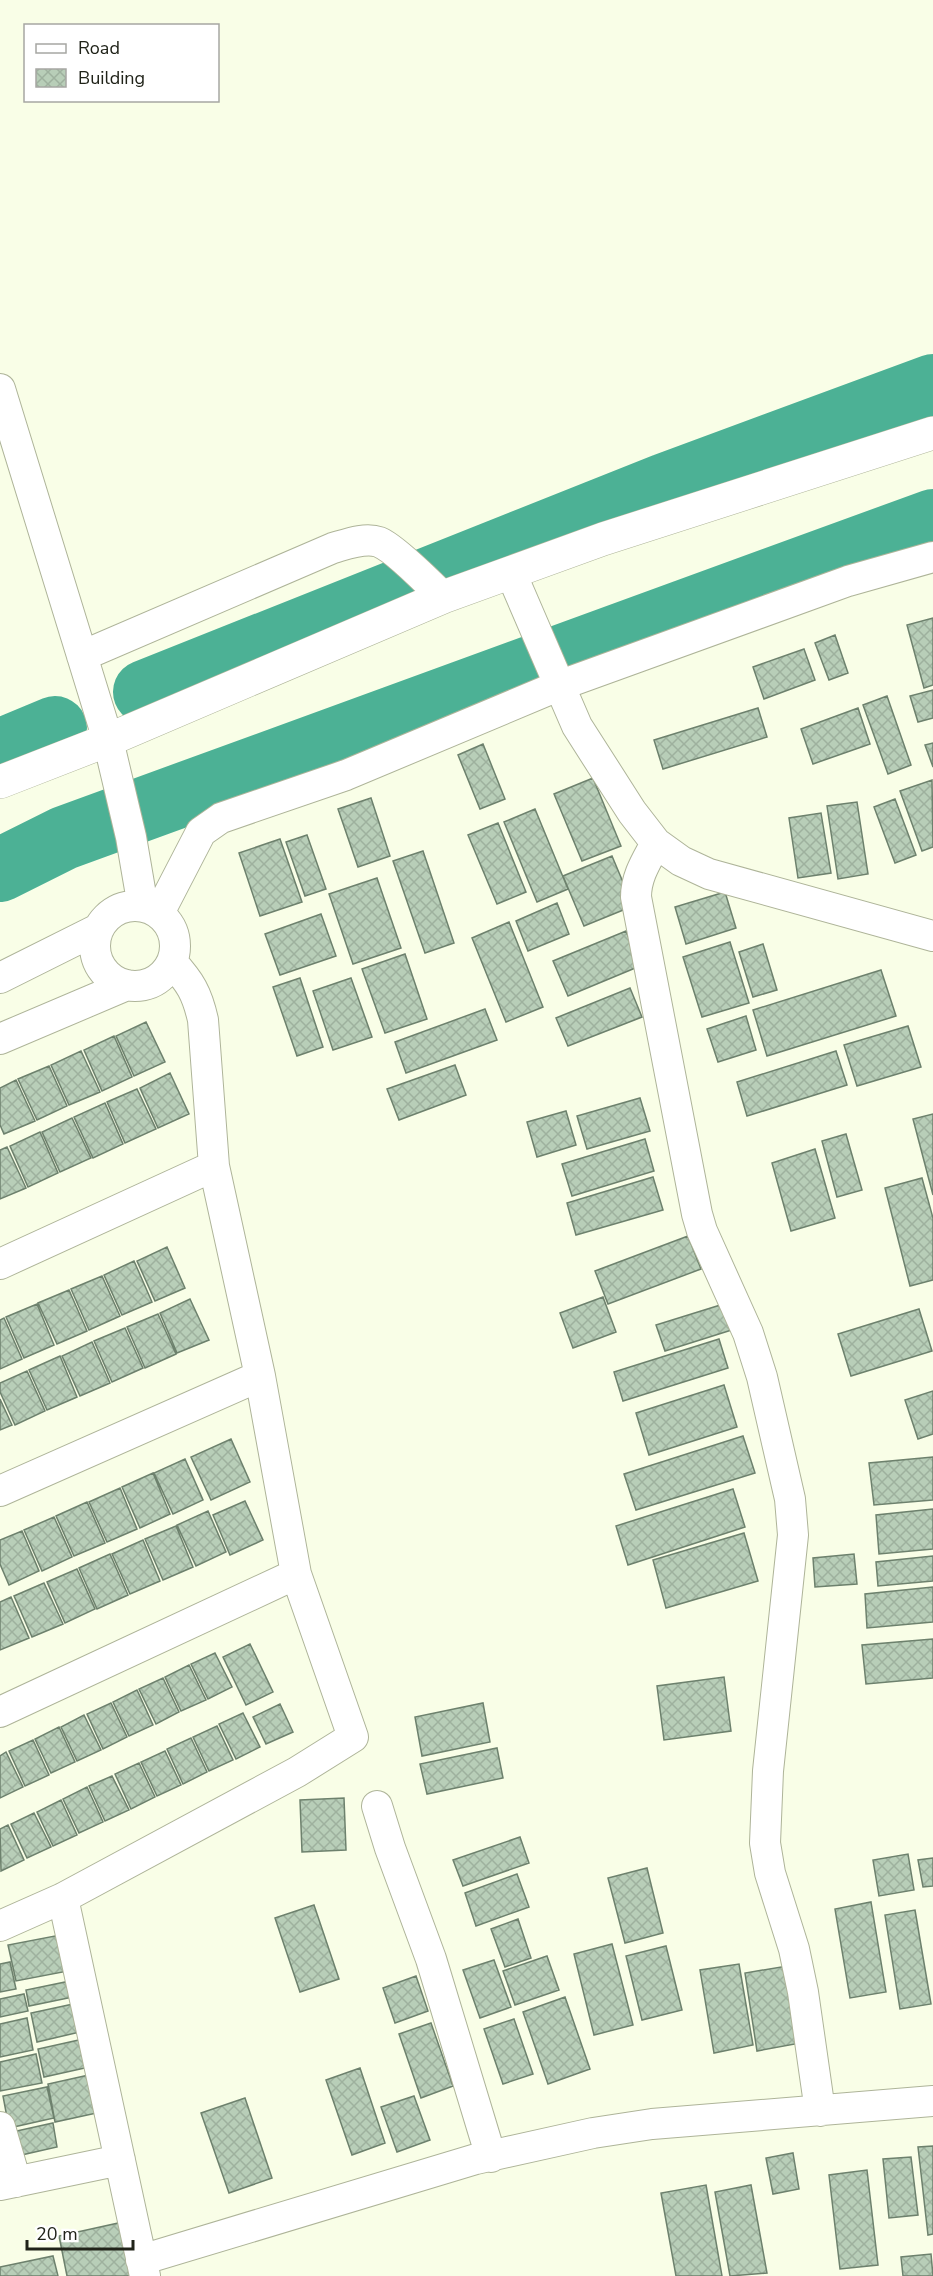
<svg xmlns="http://www.w3.org/2000/svg" width="933" height="2276" viewBox="0 0 933 2276" font-family="'Nunito Sans',sans-serif">
	<defs>
		<pattern id="building-cross-hatch" width="8" height="8" patternUnits="userSpaceOnUse" patternTransform="scale(1.5)"><rect width="8" height="8" fill="#b8ceb8"/><path d="M0 0l8 8M0 8l8-8" fill="none" stroke="#9eb19e"/></pattern>
	</defs>
	<rect width="100%" height="100%" fill="#f9fee7"/>
	<g fill="none" stroke-linecap="round" stroke-linejoin="round">
		<path stroke="#4cb195" stroke-width="64" d="M145,692L665,485L933,386
			M0,751L55,728
			M0,870L64,838L933,521"/>
	</g>
	<path fill="url(#building-cross-hatch)" stroke="#6d816d" stroke-width="1.5" d="M933,618V685L924,688L907,625Z
		M835,635L848,673L829,680L815,643Z
		M804,649L815,680L764,699L753,667Z
		M933,690V718L918,722L910,696Z
		M887,696L911,765L888,774L863,705Z
		M758,708L767,737L663,769L654,740Z
		M858,708L870,744L813,764L801,729Z
		M933,743V767L925,745Z
		M483,744L505,799L480,809L458,755Z
		M593,778L621,846L582,861L554,794Z
		M932,780L933,847L922,851L900,791Z
		M371,798L390,856L358,867L338,809Z
		M895,799L916,855L895,863L874,807Z
		M857,802L868,874L838,879L827,806Z
		M535,809L568,889L537,902L504,822Z
		M821,813L831,873L798,878L789,818Z
		M498,823L526,892L497,904L468,835Z
		M307,835L326,889L305,896L286,842Z
		M280,839L302,902L260,916L239,853Z
		M423,851L454,943L425,953L393,861Z
		M612,856L633,906L584,926L563,876Z
		M377,878L401,948L353,964L329,894Z
		M725,892L736,928L686,944L675,907Z
		M557,903L569,934L528,951L516,921Z
		M321,914L336,956L280,975L265,934Z
		M509,922L543,1007L506,1022L472,938Z
		M626,931L640,966L568,996L553,961Z
		M730,942L749,1003L702,1017L683,957Z
		M763,944L777,990L753,997L739,952Z
		M405,954L427,1019L385,1033L362,969Z
		M881,970L896,1016L767,1056L753,1010Z
		M300,978L323,1047L297,1056L273,987Z
		M351,978L372,1037L333,1050L313,991Z
		M630,988L642,1017L568,1046L556,1018Z
		M485,1009L497,1040L406,1073L395,1042Z
		M746,1016L756,1050L718,1062L707,1029Z
		M146,1022L165,1062L134,1076L116,1036Z
		M908,1026L921,1067L857,1086L844,1045Z
		M114,1036L132,1077L102,1091L84,1050Z
		M81,1051L100,1092L69,1105L51,1065Z
		M836,1051L847,1085L747,1116L737,1082Z
		M455,1065L466,1095L399,1120L387,1089Z
		M49,1066L67,1106L37,1120L18,1079Z
		M170,1073L189,1114L158,1128L140,1088Z
		M16,1080L35,1121L4,1134L0,1125V1088Z
		M137,1089L156,1129L125,1143L107,1102Z
		M640,1098L650,1131L587,1149L577,1116Z
		M105,1103L123,1144L93,1158L74,1117Z
		M566,1111L576,1145L537,1157L527,1122Z
		M933,1114V1195L913,1119Z
		M72,1118L91,1158L60,1172L42,1132Z
		M40,1132L58,1173L28,1187L10,1146Z
		M846,1134L862,1190L837,1197L822,1141Z
		M645,1139L654,1171L572,1196L562,1164Z
		M7,1147L26,1188L0,1199V1150Z
		M815,1149L835,1218L791,1231L772,1163Z
		M653,1177L663,1210L576,1235L567,1203Z
		M922,1178L933,1218V1280L910,1286L885,1188Z
		M688,1236L701,1269L608,1304L595,1271Z
		M167,1247L185,1288L155,1301L137,1261Z
		M134,1261L152,1302L122,1315L104,1275Z
		M102,1276L120,1316L89,1330L71,1289Z
		M69,1290L87,1331L57,1344L38,1303Z
		M603,1297L616,1332L573,1348L560,1313Z
		M190,1299L209,1340L177,1353L160,1313Z
		M730,1302L738,1328L665,1351L656,1325Z
		M37,1304L54,1345L24,1358L6,1317Z
		M919,1309L932,1351L851,1376L838,1334Z
		M158,1314L176,1354L145,1368L127,1327Z
		M4,1318L22,1359L0,1369V1320Z
		M125,1328L143,1368L112,1382L94,1341Z
		M719,1339L728,1368L623,1401L614,1372Z
		M92,1342L110,1383L80,1396L62,1356Z
		M60,1356L77,1397L47,1410L29,1370Z
		M27,1371L45,1411L15,1425L0,1392V1383Z
		M724,1385L737,1427L649,1455L636,1413Z
		M933,1391V1434L918,1439L905,1400Z
		M0,1399L12,1425L0,1430Z
		M743,1436L755,1473L636,1510L624,1474Z
		M231,1439L250,1482L211,1500L191,1457Z
		M933,1457V1500L874,1505L869,1463Z
		M185,1459L203,1500L173,1514L154,1473Z
		M153,1473L170,1514L140,1528L122,1487Z
		M120,1488L137,1529L107,1542L89,1502Z
		M733,1489L745,1527L628,1565L616,1526Z
		M245,1501L263,1540L230,1555L213,1515Z
		M87,1502L105,1543L74,1556L56,1516Z
		M933,1509V1549L879,1554L876,1515Z
		M208,1511L226,1552L196,1566L177,1525Z
		M54,1517L72,1557L42,1571L24,1530Z
		M176,1526L193,1567L163,1580L145,1539Z
		M22,1531L39,1571L9,1585L0,1564V1540Z
		M744,1533L758,1581L666,1608L653,1560Z
		M143,1540L160,1581L130,1594L112,1554Z
		M110,1554L128,1595L97,1609L79,1568Z
		M854,1554L857,1584L815,1587L813,1558Z
		M933,1556V1581L878,1586L876,1562Z
		M77,1569L95,1609L65,1623L47,1582Z
		M44,1583L63,1624L32,1637L14,1596Z
		M933,1587V1622L867,1628L865,1594Z
		M11,1597L29,1638L0,1650V1602Z
		M933,1639V1678L866,1684L862,1645Z
		M250,1644L273,1692L246,1705L223,1657Z
		M215,1653L232,1687L208,1699L191,1664Z
		M189,1665L206,1700L181,1711L165,1677Z
		M724,1677L731,1731L664,1740L657,1686Z
		M163,1678L179,1712L156,1724L139,1689Z
		M137,1690L153,1725L129,1736L113,1702Z
		M111,1703L127,1737L103,1749L87,1714Z
		M483,1703L490,1742L422,1756L415,1717Z
		M280,1704L293,1732L266,1744L253,1717Z
		M243,1713L260,1747L236,1759L219,1724Z
		M84,1715L101,1750L77,1761L61,1727Z
		M217,1726L233,1760L209,1771L193,1737Z
		M59,1727L75,1762L51,1773L35,1739Z
		M191,1738L207,1772L183,1784L167,1749Z
		M33,1740L49,1775L25,1786L9,1751Z
		M497,1748L503,1778L427,1794L420,1764Z
		M165,1751L181,1785L157,1796L141,1762Z
		M6,1752L23,1787L0,1798V1756Z
		M139,1763L155,1797L131,1809L115,1774Z
		M112,1776L129,1810L105,1821L89,1786Z
		M87,1787L103,1822L79,1833L63,1799Z
		M344,1798L346,1850L302,1852L300,1800Z
		M61,1800L77,1835L53,1846L37,1812Z
		M34,1813L51,1847L27,1858L11,1824Z
		M8,1825L24,1860L1,1871L0,1829Z
		M520,1837L529,1863L463,1886L453,1860Z
		M908,1854L914,1890L879,1896L873,1860Z
		M933,1858V1886L923,1887L918,1860Z
		M647,1868L663,1933L625,1943L608,1878Z
		M517,1874L529,1907L476,1926L465,1893Z
		M871,1902L886,1992L850,1998L835,1909Z
		M314,1905L339,1979L300,1992L275,1918Z
		M915,1910L931,2004L900,2009L885,1915Z
		M518,1919L531,1958L505,1967L491,1929Z
		M60,1935L68,1971L16,1981L8,1945Z
		M612,1944L633,2025L594,2035L574,1954Z
		M666,1946L682,2010L642,2020L626,1956Z
		M547,1956L559,1990L515,2005L503,1971Z
		M494,1960L511,2007L480,2018L463,1970Z
		M10,1962L16,1989L0,1992V1964Z
		M739,1964L753,2045L714,2053L700,1970Z
		M793,1965L806,2042L757,2051L745,1973Z
		M416,1976L428,2011L395,2023L383,1988Z
		M75,1980L78,1996L29,2006L26,1990Z
		M24,1994L28,2011L0,2017V1999Z
		M565,1997L590,2069L548,2084L523,2012Z
		M78,2003L84,2031L37,2042L31,2013Z
		M27,2018L33,2050L0,2057V2024Z
		M514,2019L533,2074L503,2084L484,2029Z
		M431,2023L453,2086L421,2098L399,2034Z
		M88,2038L94,2066L44,2077L38,2049Z
		M36,2054L42,2083L0,2091V2062Z
		M360,2068L385,2143L352,2155L326,2080Z
		M98,2073L106,2111L55,2122L48,2084Z
		M47,2087L54,2118L9,2128L3,2096Z
		M414,2096L430,2140L397,2152L381,2107Z
		M245,2098L272,2178L229,2193L201,2113Z
		M53,2123L57,2147L17,2156L12,2132Z
		M933,2146V2234L928,2235L918,2147Z
		M793,2153L799,2189L773,2194L766,2158Z
		M911,2157L918,2215L889,2218L883,2159Z
		M867,2170L878,2265L840,2269L829,2175Z
		M706,2185L722,2276H676L661,2193Z
		M751,2185L767,2273L730,2276L715,2192Z
		M123,2222L134,2276H67L59,2236Z
		M931,2254L933,2276H903L901,2257Z
		M53,2256L58,2276H0V2267Z"/>
	<g fill="none" stroke-linecap="round" stroke-linejoin="round">
		<g stroke="#aeb499" stroke-width="32">
			<path id="street" d="M0,389L108,740L131,837L143,907
				M511,573L577,726L632,812L656,843L681,861L709,874L933,936
				M82,656L333,548C347,544 365,537 379,542C393,547 432,586 443,597
				M656,843C647,860 636,876 636,897L697,1214L702,1231L748,1333L762,1377L790,1499L793,1535L768,1771L765,1843L770,1873L794,1949L803,1992L820,2111
				M95 946a40 40 0 1 1 80 0a40 40 0 1 1-80 0Z
				M159,913L201,832L221,818L346,775L558,686L848,581L933,557
				M0,978L98,929
				M0,1039L127,985
				M0,1264L214,1166
				M0,1491L260,1376
				M0,1712L296,1574
				M377,1806L390,1848L431,1959L491,2157
				M63,1898L145,2276
				M0,1926L63,1898L297,1772L353,1737L296,1574L260,1376L214,1166L203,1020C197,993 190,982 172,962
				M0,2127L16,2182
				M0,2185L120,2160
				M141,2260L476,2159L593,2133L652,2124L933,2101"/>
		</g>
		<g stroke="#aeb499" stroke-width="34">
			<path id="secondary" d="M0,782L108,740L443,597L603,539L933,433"/>
		</g>
		<use href="#street" stroke="#fff" stroke-width="30"/>
		<use href="#secondary" stroke="#fff" stroke-width="33"/>
	</g>
	<rect x="24" y="24" width="195" height="78" fill="#ffffff" stroke="#a6a7a3" stroke-width="1.5"/>
	<rect x="36" y="44" width="30" height="9" fill="#ffffff" stroke="#a6a7a3" stroke-width="1.5"/>
	<text x="78" y="54" font-size="18" fill="#202319">Road</text>
	<rect x="36" y="69" width="30" height="18" fill="url(#building-cross-hatch)" stroke="#a6a7a3" stroke-width="1.5"/>
	<text x="78" y="84" font-size="18" fill="#202319">Building</text>
	<path d="M27 2240v9h106v-9" fill="none" stroke="#202319" stroke-width="3"/>
	<text x="36" y="2240" font-size="18" fill="#202319" stroke="#ffffff" stroke-width="4.5" paint-order="stroke">20 m</text>
</svg>
